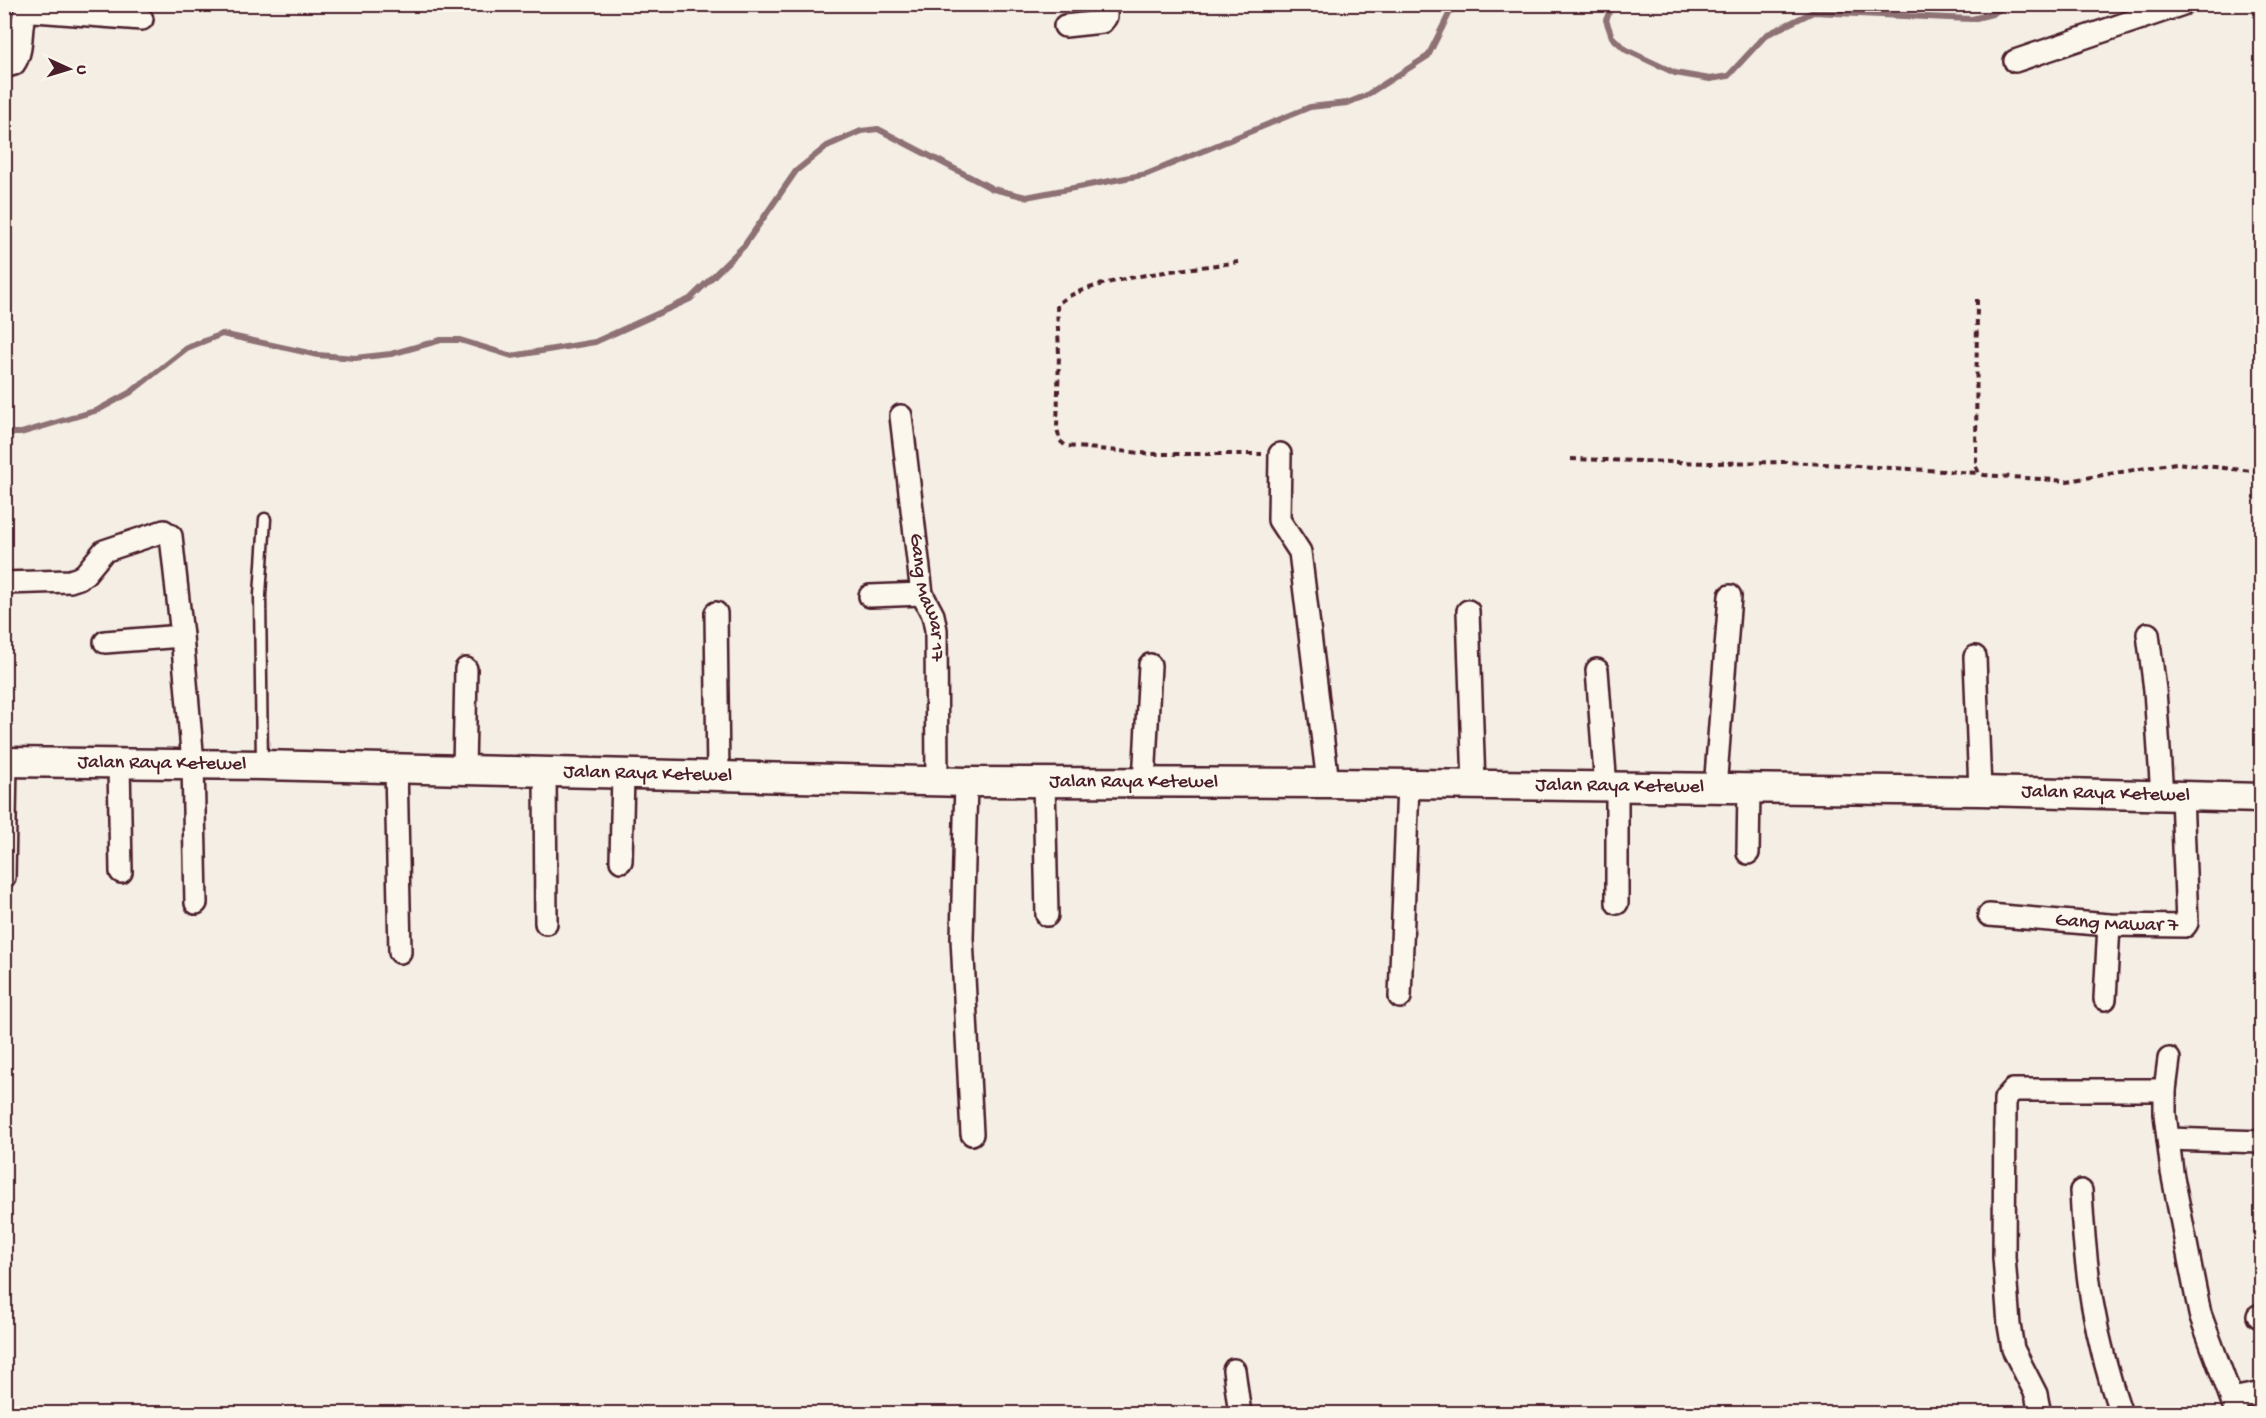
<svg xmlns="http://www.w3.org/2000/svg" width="2266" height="1418" viewBox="0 0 2266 1418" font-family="'Gochi Hand',sans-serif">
	<rect width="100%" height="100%" fill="#f4eee4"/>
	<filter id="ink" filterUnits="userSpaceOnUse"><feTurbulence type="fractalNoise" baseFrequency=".0167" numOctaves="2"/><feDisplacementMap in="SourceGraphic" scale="12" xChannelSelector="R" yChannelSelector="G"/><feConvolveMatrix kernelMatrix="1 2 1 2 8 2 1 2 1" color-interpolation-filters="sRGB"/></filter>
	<g filter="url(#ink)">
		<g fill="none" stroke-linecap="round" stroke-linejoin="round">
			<path stroke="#8d7174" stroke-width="6" d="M1613,4L1606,20L1612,37L1626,50L1675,73L1710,79L1728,76L1766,35L1813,12L1972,19L1992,14L2009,4
				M4,433H21L98,410L131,392L187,348L222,334L318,355L355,358L391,354L441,340H460L512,356L595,342L690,299L744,246L796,171L827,146L861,131L878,129L993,189L1026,197L1147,174L1310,107L1347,103L1365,96L1428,56L1454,4"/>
			<g stroke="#4a1f2b" stroke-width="15">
				<path id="lane" d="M262,765L260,595L265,519"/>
			</g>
			<g stroke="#4a1f2b" stroke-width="26">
				<g id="street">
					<path d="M1065,26L1102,22L1106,17V4"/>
					<path d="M2015,61L2183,4"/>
					<path d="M4,67L14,64C24,50 19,28 25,12L35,11L142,19"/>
					<path id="s1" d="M901,416L922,594L933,615L936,630L937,780"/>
					<path d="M1280,454L1279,520L1300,552L1328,783"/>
					<path d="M4,583L70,581L79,578L85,574L104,551L164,531L171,536L182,636L193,763L196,903"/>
					<path d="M870,596L922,594"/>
					<path d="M1468,611L1474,785"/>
					<path d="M716,613L718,777"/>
					<path d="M2148,634L2155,690L2162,796"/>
					<path d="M105,642L182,636"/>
					<path d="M1975,657L1980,791"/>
					<path d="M1597,670L1606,788"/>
					<path d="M119,763L121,872"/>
					<path d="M396,768L400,952"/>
					<path d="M464,770L466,669"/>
					<path d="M545,773L546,923"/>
					<path d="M966,782L962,938L972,1134"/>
					<path d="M1044,782L1047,915"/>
					<path d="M1144,783L1150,665"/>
					<path d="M1715,789L1730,596"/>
					<path d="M1748,853L1749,789"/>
					<path d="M621,861L623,775"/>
					<path d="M4,877L6,762"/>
					<path d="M1617,903V788"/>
					<path id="s2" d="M1989,915L2109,925L2185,926L2187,923L2182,796"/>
					<path d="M1400,997L1408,784"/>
					<path d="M2105,999L2109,925"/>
					<path d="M2169,1059L2165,1090V1114L2172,1172L2190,1264L2200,1314L2237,1414"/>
					<path d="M2168,1139L2262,1142"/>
					<path d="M2081,1191C2085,1273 2094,1336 2121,1414"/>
					<path d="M2258,1316L2262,1315"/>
					<path d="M1234,1370L1240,1414"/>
					<path d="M2232,1399L2262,1393"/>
					<path d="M2040,1414L2036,1394L2013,1349L2009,1325L2004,1257L2005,1099L2013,1090H2165"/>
				</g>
			</g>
			<g stroke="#4a1f2b" stroke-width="33">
				<g id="secondary">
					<path id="s3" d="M4,762L262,765L966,782L1328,783L1980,791L2262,798"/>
				</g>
			</g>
			<path stroke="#4a1f2b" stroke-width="4" stroke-dasharray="6 4.5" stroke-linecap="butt" d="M1239,262C1200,268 1081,278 1057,305L1059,354L1057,428L1060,441L1066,446L1152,454H1262
				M1977,299L1976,467L1979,473L1984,475L2067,481L2176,463L2262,472
				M1571,459L1708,463L1789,462L1978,473"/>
			<use href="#lane" stroke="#fbf7ec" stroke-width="10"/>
			<use href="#street" stroke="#fbf7ec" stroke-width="21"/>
			<use href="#secondary" stroke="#fbf7ec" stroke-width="28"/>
		</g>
	</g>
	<g text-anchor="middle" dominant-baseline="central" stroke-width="5" stroke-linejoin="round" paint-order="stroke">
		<g font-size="20" fill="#4a1f2b" stroke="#fbf7ec">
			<text stroke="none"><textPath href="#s1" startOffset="184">Gang Mawar 17</textPath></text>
			<text stroke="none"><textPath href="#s3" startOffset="158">Jalan Raya Ketewel</textPath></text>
			<text stroke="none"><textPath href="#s3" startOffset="644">Jalan Raya Ketewel</textPath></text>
			<text stroke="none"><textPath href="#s3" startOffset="1130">Jalan Raya Ketewel</textPath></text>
			<text stroke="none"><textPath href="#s3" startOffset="1616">Jalan Raya Ketewel</textPath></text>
			<text stroke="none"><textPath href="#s3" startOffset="2102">Jalan Raya Ketewel</textPath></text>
			<text stroke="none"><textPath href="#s2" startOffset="128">Gang Mawar 7</textPath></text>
		</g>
	</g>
	<rect width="2266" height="1418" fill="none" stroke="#fbf7ec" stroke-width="24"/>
	<rect x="12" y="12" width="2242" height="1394" fill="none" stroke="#4a1f2b" stroke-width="2" filter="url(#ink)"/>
	<g transform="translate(69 69) rotate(94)" stroke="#fbf7ec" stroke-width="4.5" paint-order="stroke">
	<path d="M0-4.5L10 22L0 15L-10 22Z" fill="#4a1f2b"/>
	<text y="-9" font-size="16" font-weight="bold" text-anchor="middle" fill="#4a1f2b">U</text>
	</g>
</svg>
